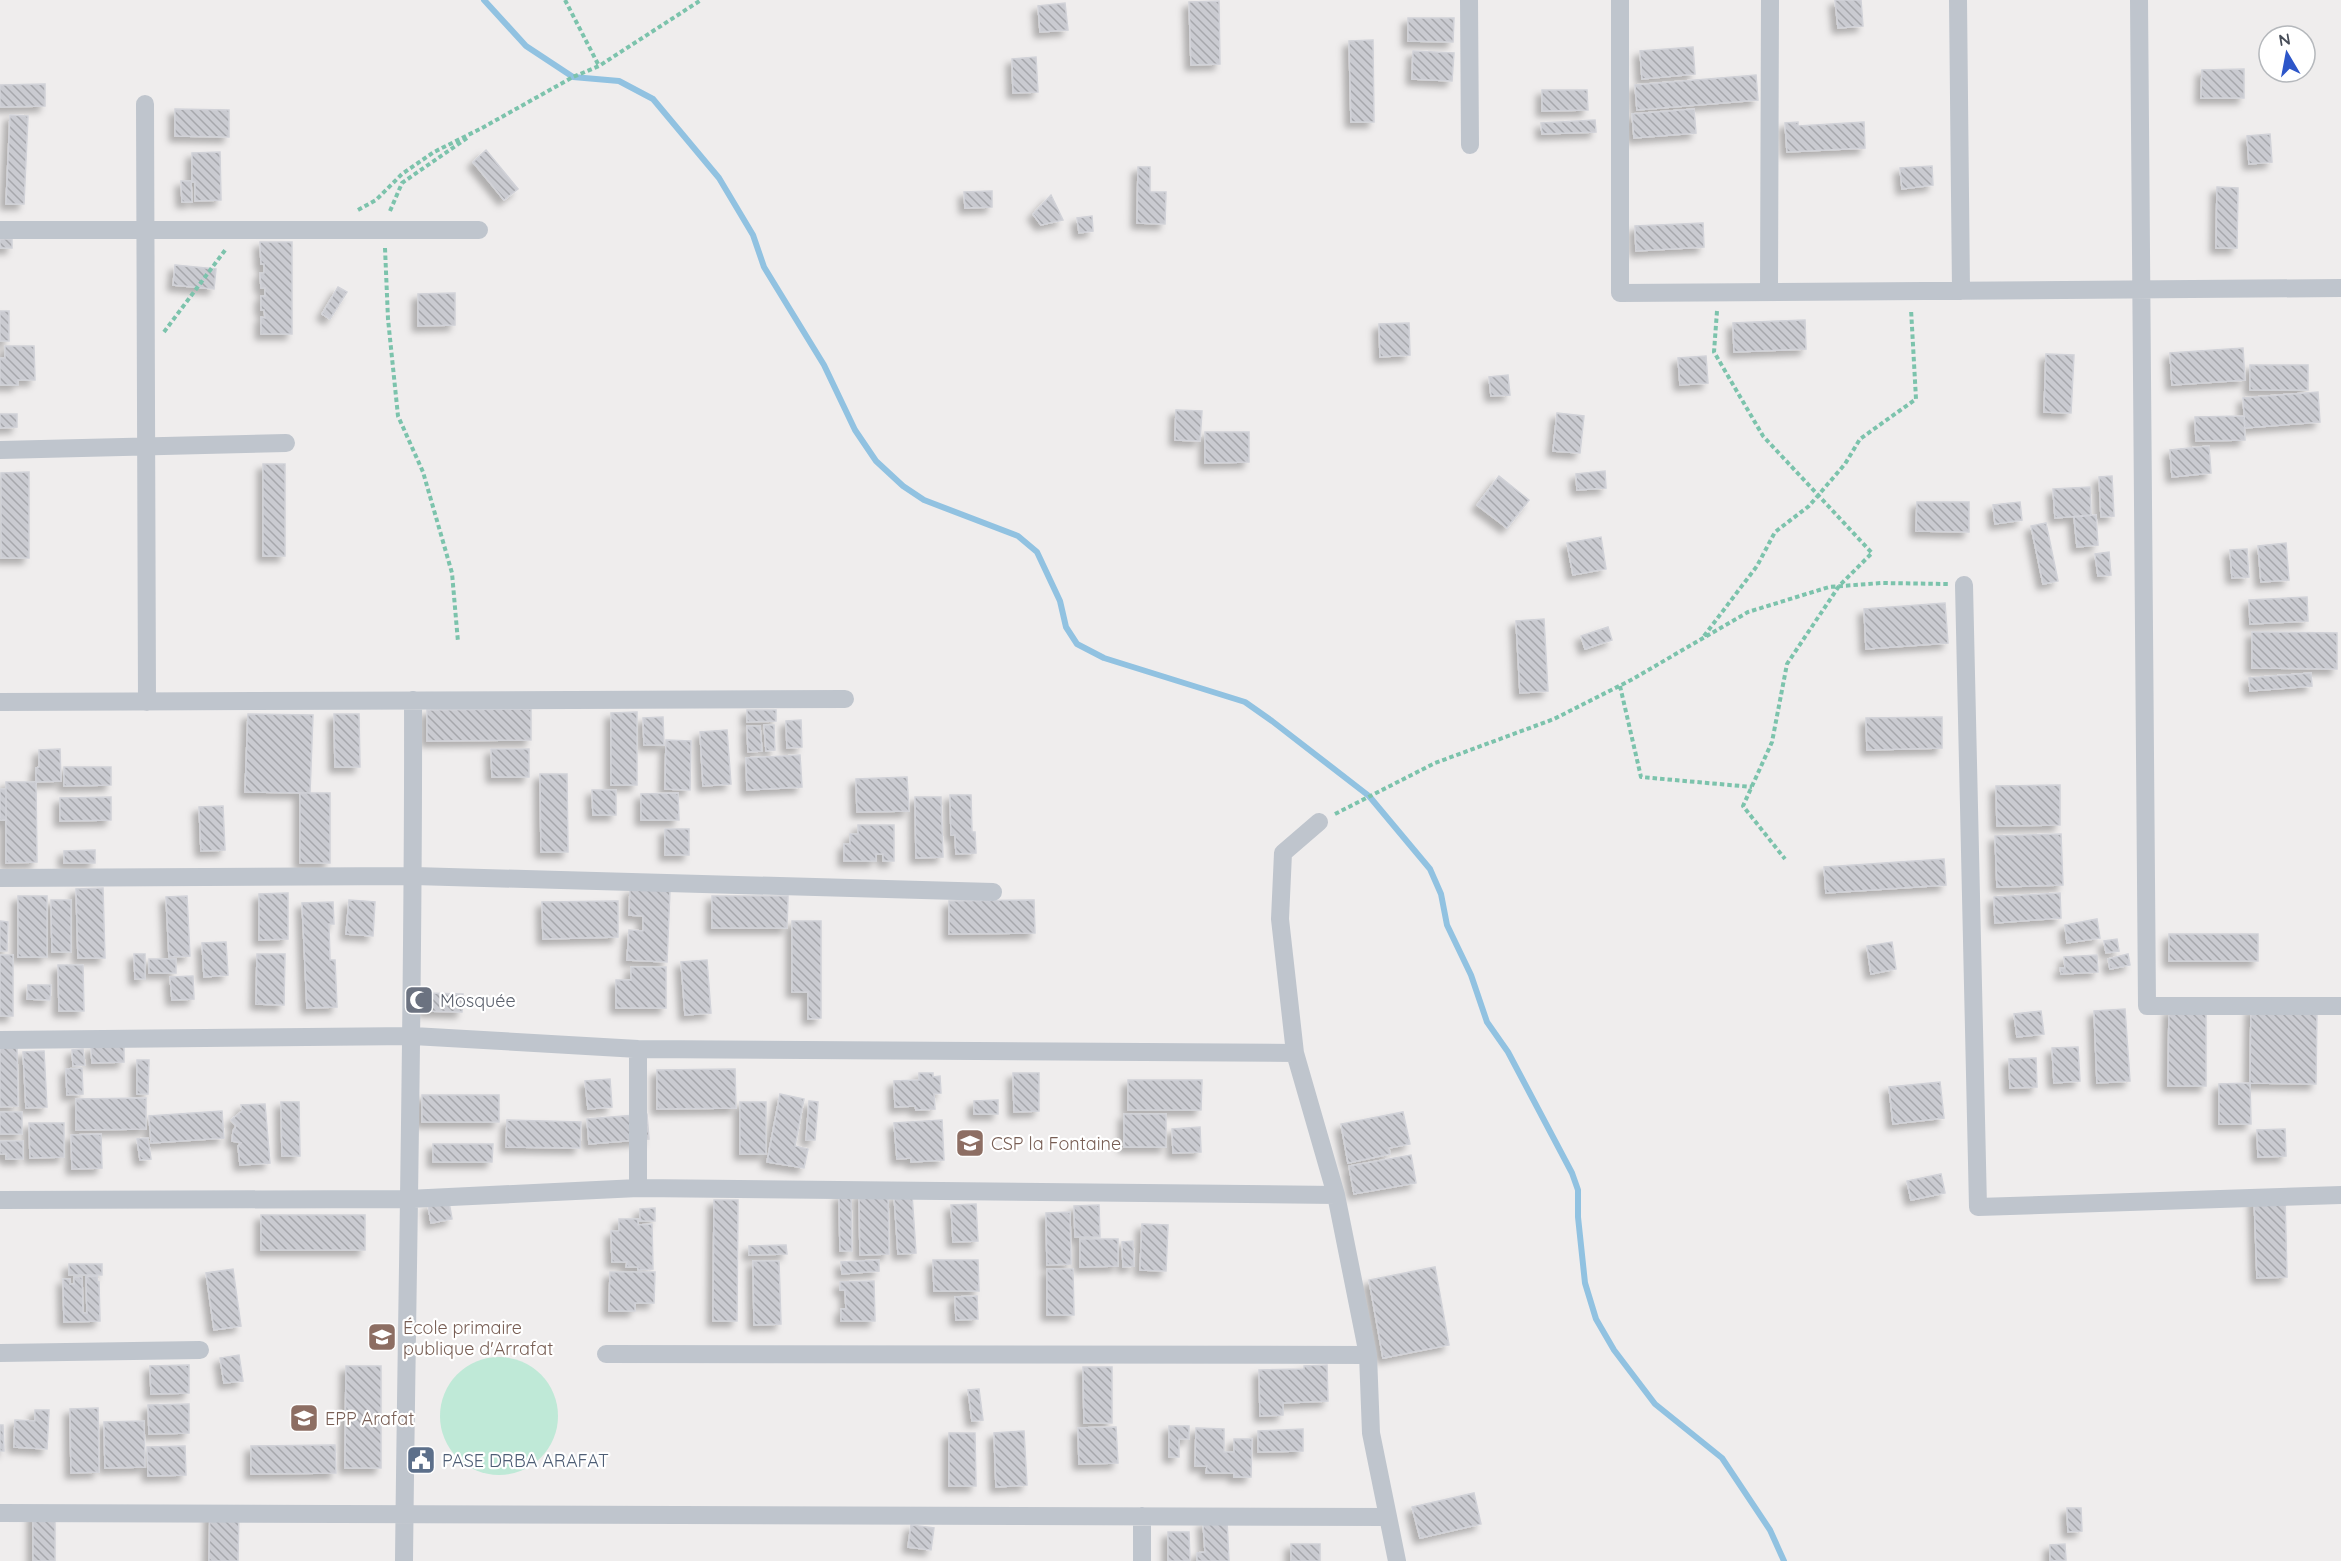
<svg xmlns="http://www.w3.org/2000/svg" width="2341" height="1561" viewBox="0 0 2341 1561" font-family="Quicksand,sans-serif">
	<defs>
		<pattern id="building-back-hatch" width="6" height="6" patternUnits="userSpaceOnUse" patternTransform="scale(1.5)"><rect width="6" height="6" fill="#cacbd1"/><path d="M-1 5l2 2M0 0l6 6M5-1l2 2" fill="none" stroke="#a6a7ac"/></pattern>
		<filter id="shadow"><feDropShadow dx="-5.5" dy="5.5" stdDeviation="3" flood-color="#0004"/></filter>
	</defs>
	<rect width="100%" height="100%" fill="#efeded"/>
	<path fill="#bfe9d7" d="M440 1416a59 59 0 1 1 118 0a59 59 0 1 1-118 0Z"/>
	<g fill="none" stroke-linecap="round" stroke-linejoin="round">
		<path stroke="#91c2e1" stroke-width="6" d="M484,0L526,46L573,77L619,81L653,99L719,178L753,235L764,267L824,365L855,430L876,461L903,486L924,500L1018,536L1037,552L1060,601L1066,627L1077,644L1104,658L1245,702L1272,721L1369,796L1430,869L1441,894L1447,925L1471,975L1487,1022L1508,1052L1572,1173L1578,1190V1217L1585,1283L1596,1319L1614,1350L1655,1404L1722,1458L1770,1530L1784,1561"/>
	</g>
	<path fill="url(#building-back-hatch)" stroke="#d1d2d8" stroke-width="1.5" filter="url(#shadow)" d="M1835,0H1861L1863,26L1838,28Z
		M1219,1L1220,64L1191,65L1189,2Z
		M1065,3L1068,30L1040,32L1038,6Z
		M1408,18H1454L1453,42L1408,41Z
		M1373,40L1374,122H1351L1349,41Z
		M1693,47L1695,74L1642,79L1640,51Z
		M1413,51L1454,53L1452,81L1412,79Z
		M1036,57L1038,92L1013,93L1012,59Z
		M2244,69V98H2201L2202,70Z
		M1756,75L1758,100L1637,110L1635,85Z
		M45,84V106L0,107V85Z
		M1542,90H1587L1588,110L1542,111Z
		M175,109L229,110V137L175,136Z
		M1694,109L1696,133L1634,138L1632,114Z
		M10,115L28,116L24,204H6Z
		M1595,120L1596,132L1542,134L1541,123Z
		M1798,122V126L1864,122L1865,148L1787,152L1785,123Z
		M2270,134L2272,162L2249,164L2247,136Z
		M486,150L518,189L504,200L473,162Z
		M220,152L221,200L195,201V182H192V153Z
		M1932,166L1933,185L1902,189L1900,168Z
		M1138,167H1150V192H1166L1165,224L1137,223Z
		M181,181H191L192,202H182Z
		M2217,187L2238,188L2237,248H2216Z
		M992,191V207L965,208L964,192Z
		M1051,195L1063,220L1041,225L1033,214Z
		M1092,216L1093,231L1079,233L1077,218Z
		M1703,223L1704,247L1636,251L1635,226Z
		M0,239H12V248H0Z
		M260,242H292V334H261V317L265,318L264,310H261V296H265V288H261L260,273H264V264H261Z
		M175,265L216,269L214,289L173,285Z
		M338,287L347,292L330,319L322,314Z
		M455,293V325L418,326V294Z
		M0,311H9V341H0Z
		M1805,320L1806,349L1734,352L1733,323Z
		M1409,323L1410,355L1380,357L1379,324Z
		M5,346H34L35,380H18V385H0V358H5Z
		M2243,348L2245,380L2172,385L2170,353Z
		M2046,354L2074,355L2071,413L2044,412Z
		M1706,356L1708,383L1680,385L1678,358Z
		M2250,365H2308V390H2250Z
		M1508,375L1510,395L1491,396L1489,377Z
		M2318,392L2320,422L2245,428L2243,398Z
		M1176,410L1202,411L1200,441L1175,440Z
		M1557,413L1584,416L1580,453L1553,451Z
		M0,414H17V427L0,428Z
		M2244,416L2245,440L2196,441L2195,417Z
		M1205,432H1249V462L1205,463Z
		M2209,446L2211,473L2172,477L2170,450Z
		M263,464H285V556H263Z
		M1605,471L1606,488L1577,490L1576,474Z
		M29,472V558H1V473Z
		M1499,476L1529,500L1507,528L1477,505Z
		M2112,476L2114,516L2101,517L2099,477Z
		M2090,487L2091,515L2055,518L2053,489Z
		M1917,502H1969V532L1916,531Z
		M2020,502L2022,520L1995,524L1993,505Z
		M2096,515L2098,545L2077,547L2074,517Z
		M2046,523L2058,581L2043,584L2031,526Z
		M1601,537L1606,569L1573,575L1567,543Z
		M2286,543L2289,580L2261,582L2258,546Z
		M2247,549L2249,577L2232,578L2230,550Z
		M2109,552L2111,575L2098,576L2095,554Z
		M2307,597L2308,621L2250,624L2249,600Z
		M1945,603L1948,643L1866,649L1864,609Z
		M1544,619L1548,691L1520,693L1516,621Z
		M1608,627L1612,640L1585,649L1581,636Z
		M2252,632L2337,633V669L2252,668Z
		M2311,673L2312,686L2250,691L2249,678Z
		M531,709V740L427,741V710Z
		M747,710H776V721L747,722Z
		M637,712V785H611V713Z
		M248,714L313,715L310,793L245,792Z
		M334,714H359L360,767H335Z
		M663,717L664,745H644L643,718Z
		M1942,717V748L1867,750L1866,718Z
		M801,720L802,747L787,748L786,721Z
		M764,725H774L775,750L766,751Z
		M747,726H760L762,751L748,752Z
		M727,730L731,784L703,786L700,732Z
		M666,740L691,741L690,790L665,789Z
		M60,749L61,781L36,782V768L39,767V750Z
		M491,749H529V777H492Z
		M800,755L802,787L747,790L746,758Z
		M64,767H111V785L64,786Z
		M540,774H567L568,852H541Z
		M907,777L909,811L857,812L856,779Z
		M6,782H36L37,862L6,863Z
		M2060,785V825L1997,826L1996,786Z
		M0,789H6V820H0Z
		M592,790H616V815H593Z
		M300,793H330V863H300Z
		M678,793L679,820H641V794Z
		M950,795H971L972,832H975L976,853L956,854L955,835H951Z
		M111,797V820L60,821V798Z
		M915,797H941L943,857L916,858Z
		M223,806L225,850L201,851L199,807Z
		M858,825H894V861H883V854H876V861H844V844H850V834H858Z
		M665,829H689V855H665Z
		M2061,834L2063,885L1997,887L1995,836Z
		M95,850V863H64V851Z
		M1944,859L1946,885L1826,893L1824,867Z
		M103,888L105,958H78L76,889Z
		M630,889L670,890L667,962L627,960L629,930L643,931V916L629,915Z
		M288,893V939L259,940V894Z
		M2060,893L2061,918L1995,923L1994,897Z
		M18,896H47V957H18Z
		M187,896L190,956L169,957L166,897Z
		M712,896H788L787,928H712Z
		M51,900H71V952H52Z
		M349,900L375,902L373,936L346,934Z
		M1034,900L1035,933L949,934V901Z
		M618,901V937L543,939L542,902Z
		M333,902L334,924H329L330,960H335L337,1007L307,1008L302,903Z
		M2097,919L2100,938L2067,943L2065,925Z
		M0,921L8,922L7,951H0Z
		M792,921H821V1018L808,1019V992H792Z
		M2169,934H2258V961H2169Z
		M2117,939L2119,951L2106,953L2104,941Z
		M226,942L228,975L204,977L202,943Z
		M1892,942L1896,969L1871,974L1867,946Z
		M134,954H145V979H135Z
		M257,954H285L284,1005L256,1004Z
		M2128,954L2130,965L2110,969L2108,959Z
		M0,955H13V1016H0Z
		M2097,955L2098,972L2061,974L2060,968H2065L2064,957Z
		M149,959H176V973H149Z
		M707,960L711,1013L685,1015L681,962Z
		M58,965H83L84,1011H59Z
		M631,967H666V1008H616V980H631Z
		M193,976L194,999L172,1000L170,977Z
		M28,985H51L50,1000L27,999Z
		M425,993L463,994L462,1012L424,1011Z
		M2251,1008H2317L2316,1084L2250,1083Z
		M2125,1009L2130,1081L2097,1083L2094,1011Z
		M2169,1009H2206V1086H2168Z
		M2041,1011L2044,1034L2017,1037L2014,1014Z
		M124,1045V1062L92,1063L91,1047Z
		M0,1047H17L18,1106L0,1107Z
		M2078,1047L2080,1081L2054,1083L2052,1048Z
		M83,1049L85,1065L73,1066L72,1050Z
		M44,1051L47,1107L26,1108L23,1052Z
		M2036,1058L2037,1087L2010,1088L2009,1059Z
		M137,1060H149L148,1094H137Z
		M82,1068L83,1094L67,1095L66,1069Z
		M735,1069L736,1108L657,1109V1070Z
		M919,1073H933V1077L940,1076L941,1093L934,1094L935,1109L916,1110L915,1106L895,1107L894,1081L919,1080Z
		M1013,1073H1039V1111L1014,1112Z
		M610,1079L612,1107L588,1109L585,1081Z
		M1128,1080H1202L1201,1110H1128Z
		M1940,1082L1944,1118L1893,1124L1889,1087Z
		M2250,1083L2251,1124H2219V1084Z
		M780,1094L804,1099L795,1146L808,1149L804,1168L767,1162Z
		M422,1095H499V1122H422Z
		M146,1098V1129L76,1130V1099Z
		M998,1100V1114H974V1101Z
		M809,1101L818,1102L815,1140H806Z
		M281,1102H299L300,1156H282Z
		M740,1102H766V1154H740Z
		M265,1104L270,1163L240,1165L238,1146L241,1143L232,1141L233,1131L236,1126L231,1120L242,1111L241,1105Z
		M222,1111L224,1138L151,1143L149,1116Z
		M0,1112H22V1134H0Z
		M1403,1112L1410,1144L1389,1148L1390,1154L1348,1163L1341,1124Z
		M647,1114L649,1139L589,1144L587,1119Z
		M1124,1114H1166V1147H1124Z
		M507,1120L581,1122L580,1148L506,1147Z
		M942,1120L944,1160L911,1162V1158L897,1159L894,1123Z
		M29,1123H64V1157L30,1158Z
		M1200,1127L1201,1152L1173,1153L1172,1129Z
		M2285,1129L2286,1156L2258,1157L2257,1130Z
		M101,1134L102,1168L72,1169L71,1135Z
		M148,1138L151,1159L140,1160L137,1139Z
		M0,1141H23V1159H6V1154H0Z
		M433,1144H493L492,1162H433Z
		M1411,1155L1416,1183L1354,1194L1349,1166Z
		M1941,1174L1945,1193L1911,1200L1907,1181Z
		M888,1192L889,1254L860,1255L859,1193Z
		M912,1194L916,1253L898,1254L894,1195Z
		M839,1195H851L852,1251H840Z
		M2285,1195L2287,1277L2257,1278L2254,1196Z
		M714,1200H738L737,1321H713Z
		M449,1202L452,1219L431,1223L428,1205Z
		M976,1204L978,1241L953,1242L951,1205Z
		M1099,1205L1100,1237H1075L1074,1206Z
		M655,1208V1221H640V1209Z
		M1070,1212L1071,1264L1047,1265L1046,1213Z
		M261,1215H365V1250H261Z
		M619,1219H638V1225L652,1224L653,1269L638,1270V1267H626L627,1262H612L611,1231H619Z
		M1142,1224L1168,1225L1166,1271L1140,1270Z
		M1080,1239H1118V1266L1080,1267Z
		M1133,1241L1134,1266L1123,1267L1122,1242Z
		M786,1245L787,1254L749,1255V1246Z
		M879,1260V1271L842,1274L841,1262Z
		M933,1260H978L979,1291H934Z
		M753,1261H779L781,1324L754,1325Z
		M69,1264H102V1275H69Z
		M1435,1267L1449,1345L1383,1358L1369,1280Z
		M233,1269L241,1326L214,1330L206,1273Z
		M1047,1269H1073L1074,1315H1047Z
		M610,1272H655L654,1303H635V1311H609Z
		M97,1276L98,1283L99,1282L100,1321L64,1322L63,1279H70V1284H74V1277H82L83,1313H87L86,1277Z
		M874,1281L875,1321H841V1309H846L845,1290H840V1282Z
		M977,1296L978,1319L956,1320L955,1297Z
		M239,1355L243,1381L224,1383L220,1358Z
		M189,1365V1393L151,1394L150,1366Z
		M1327,1365L1328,1401L1283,1403V1415L1260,1416L1259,1370L1304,1369V1366Z
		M346,1366H381V1468H345Z
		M1083,1367H1112V1423H1084Z
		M979,1389L983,1420L972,1421L968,1390Z
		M189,1404V1433L149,1434L148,1405Z
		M98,1408L99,1472L71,1473L70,1409Z
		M35,1410H49L47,1449L14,1447L15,1420L35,1421Z
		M144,1421L145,1467L105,1468L104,1422Z
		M0,1425H3L4,1451H0Z
		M1169,1426H1189V1439H1179V1457H1169Z
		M1116,1427L1118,1463L1079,1464L1078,1428Z
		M1196,1428L1224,1429V1452H1234V1439H1252L1251,1477H1234V1473H1206L1207,1466H1195Z
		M1303,1429V1451L1258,1452V1431Z
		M1024,1431L1027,1485L996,1487L994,1433Z
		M949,1433H975L976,1486H949Z
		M335,1445L336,1473L251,1474V1446Z
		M185,1446L186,1475L148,1476L147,1447Z
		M1474,1493L1481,1524L1420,1538L1412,1507Z
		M2067,1508H2081L2082,1531L2068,1532Z
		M210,1509H239L238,1561H209Z
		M55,1511V1561H33V1512Z
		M1227,1520L1229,1561H1197V1553L1205,1552L1203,1522Z
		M911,1525L934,1528L931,1550L908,1547Z
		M1168,1532H1189L1190,1561H1168Z
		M1291,1544H1320V1561H1291Z
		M2065,1544L2066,1560L2050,1561V1545Z"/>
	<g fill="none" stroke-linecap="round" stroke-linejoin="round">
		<path stroke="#7cc3ac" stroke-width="4" stroke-dasharray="4.5 3" stroke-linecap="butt" d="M565,0L599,66
			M358,210L376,200L402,174L434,152L482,128L573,77L599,66L701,0
			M390,211L402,183L467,138
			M385,248L388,319L398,416L423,472L452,573L458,642
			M1717,311L1714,352L1763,436L1872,553L1839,586L1787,664L1772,742L1743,806L1785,859
			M164,332L226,249
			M1704,636L1757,566L1775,532L1809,506L1845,464L1860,439L1916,399L1911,309
			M1620,686L1641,777L1752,787
			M1335,814L1435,763L1554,719L1631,680L1748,612L1829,587L1881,583L1948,584"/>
		<path stroke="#bfc5cd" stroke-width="18" d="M1469,0L1470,145
			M1620,0V293L2341,288
			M1958,0L1961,291
			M2139,0L2147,1006H2341
			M145,104L147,702
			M0,230H479
			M1769,292L1770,0
			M0,450L286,443
			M1964,585L1978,1207L2341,1195
			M0,702L845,699
			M1319,822L1283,853L1280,919L1295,1053L1336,1195L1368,1355L1371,1433L1397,1561
			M0,878L414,876L993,892
			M0,1040L413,1036L638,1049L1295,1053
			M638,1049V1188
			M0,1200L408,1199L638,1188L1336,1195
			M0,1353L200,1350
			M606,1354L1368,1355
			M0,1513L1388,1517
			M404,1561C407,1274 414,987 413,700
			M1142,1561V1516"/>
	</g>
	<defs>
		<g id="mosque-square" transform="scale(1.5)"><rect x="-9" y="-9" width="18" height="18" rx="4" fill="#6b7280" stroke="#fff"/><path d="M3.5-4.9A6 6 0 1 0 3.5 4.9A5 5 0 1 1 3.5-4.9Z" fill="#fff"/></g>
		<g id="school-square" transform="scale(1.5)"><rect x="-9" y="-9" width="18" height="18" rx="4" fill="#8d6e63" stroke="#fff"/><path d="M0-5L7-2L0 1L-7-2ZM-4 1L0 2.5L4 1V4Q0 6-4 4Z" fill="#fff"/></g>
		<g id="civic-square" transform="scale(1.5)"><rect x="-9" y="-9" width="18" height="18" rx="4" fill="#5c6f8a" stroke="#fff"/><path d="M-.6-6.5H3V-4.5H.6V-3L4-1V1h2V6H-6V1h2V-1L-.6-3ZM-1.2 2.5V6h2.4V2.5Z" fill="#fff"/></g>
	</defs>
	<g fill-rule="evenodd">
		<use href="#mosque-square" x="419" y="1000"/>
		<use href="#school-square" x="970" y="1143"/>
		<use href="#school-square" x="382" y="1337"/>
		<use href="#school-square" x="304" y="1418"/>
		<use href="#civic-square" x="421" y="1460"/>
	</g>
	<g text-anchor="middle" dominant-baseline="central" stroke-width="4.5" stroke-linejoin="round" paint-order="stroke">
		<g font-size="18" fill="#5b616d" stroke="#fff" text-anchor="start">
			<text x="440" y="1000">Mosquée</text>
		</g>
		<g font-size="18" fill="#785e54" stroke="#fff" text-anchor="start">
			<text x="991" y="1143">CSP la Fontaine</text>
			<text x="403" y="1327">École primaire<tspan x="403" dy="21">publique d'Arrafat</tspan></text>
			<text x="325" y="1418">EPP Arafat</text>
		</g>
		<g font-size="18" fill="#4e5e75" stroke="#fff" text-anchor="start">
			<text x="442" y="1460">PASE DRBA ARAFAT</text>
		</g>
	</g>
	<g transform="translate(2287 54) rotate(350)"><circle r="28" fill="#ffffff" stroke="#b5b8bc" stroke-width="1.5"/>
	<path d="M0-4.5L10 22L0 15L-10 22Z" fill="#2d56c9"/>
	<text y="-9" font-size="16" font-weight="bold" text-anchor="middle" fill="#474d58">N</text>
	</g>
</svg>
